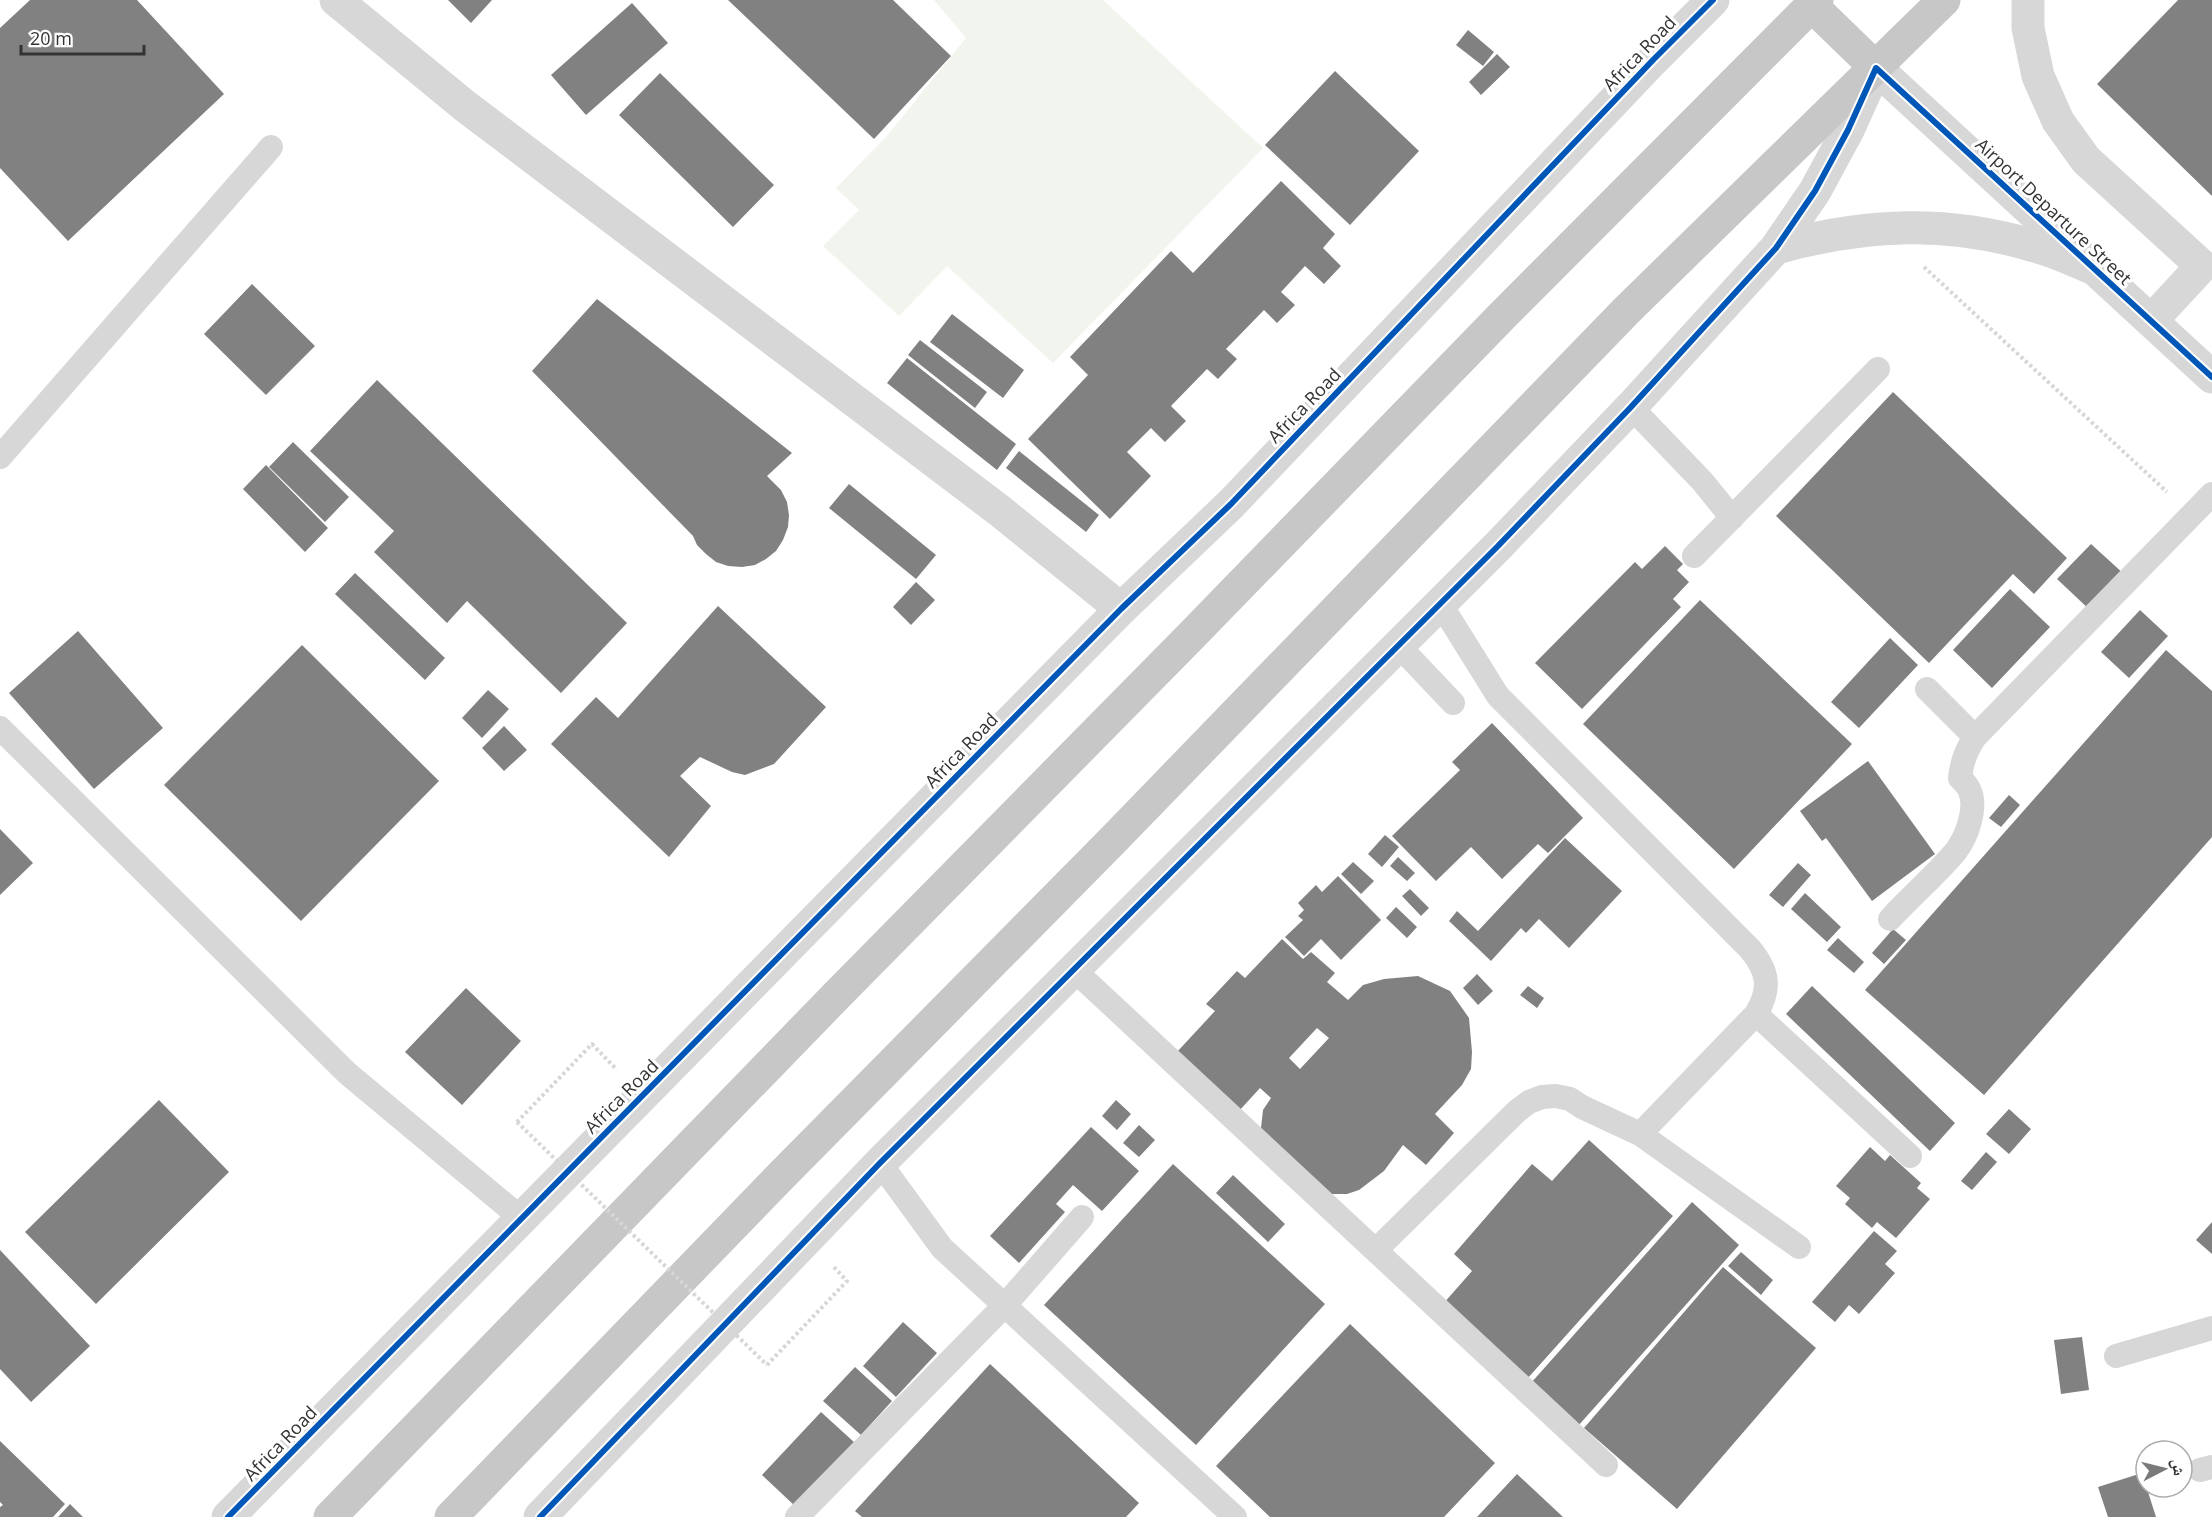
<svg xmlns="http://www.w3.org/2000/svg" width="2212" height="1517" viewBox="0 0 2212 1517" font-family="'Open Sans','Noto Naskh Arabic',sans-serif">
	<rect width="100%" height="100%" fill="#fff"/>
	<path fill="#f1f5ed" d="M934,0H1103L1263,148L1053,363L947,266L899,316L823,246L859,210L836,188L886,137L966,38Z"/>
	<path fill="#818181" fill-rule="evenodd" d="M30,0H137L224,94L68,241L0,168V28Z
		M448,0H492L471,23Z
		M728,0H893L951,56L874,139Z
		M2178,0H2212V196L2097,84Z
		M632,3L668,43L586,115L551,75Z
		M1468,30L1494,52L1483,66L1456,45Z
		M1497,54L1510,67L1481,95L1469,82Z
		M1335,71L1419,151L1350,225L1265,145Z
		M660,73L774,185L733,227L619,115Z
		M1281,181L1335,234L1323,248L1341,266L1324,284L1305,266L1281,292L1295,305L1277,323L1264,310L1226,349L1237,359L1218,379L1207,369L1171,406L1186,421L1165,442L1151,428L1127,452L1151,476L1110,519L1028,439L1088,375L1070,357L1171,251L1193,273Z
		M252,284L315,346L266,395L204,334Z
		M597,299L792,453L767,476L781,490L787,502L789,515L788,527L783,540L776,551L766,559L755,565L742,567L728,566L716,562L706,554L697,545L693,536L532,371Z
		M952,314L1024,370L1003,398L930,342Z
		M920,340L987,392L975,408L908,355Z
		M907,358L1016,444L997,470L887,383Z
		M377,380L627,623L561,693L467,601L447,623L374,552L394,531L310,451Z
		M1893,392L2067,558L2034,594L2013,574L1929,663L1776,516Z
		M293,442L349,497L325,522L269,467Z
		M1019,451L1099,515L1086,532L1006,468Z
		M266,465L328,528L305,552L243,489Z
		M849,484L936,555L916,579L829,508Z
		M2091,544L2125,575L2091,611L2057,579Z
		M1665,546L1683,564L1677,570L1689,582L1673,599L1681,607L1582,709L1535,663L1635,562L1642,569Z
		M355,573L445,658L425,680L335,594Z
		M916,582L935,600L911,625L893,607Z
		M2010,589L2050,627L1992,688L1953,650Z
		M1700,600L1852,744L1734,869L1583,724Z
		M718,606L826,707L774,764L745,775L732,772L700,757L680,776L711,806L669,857L551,744L596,697L618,718Z
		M2140,610L2168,636L2129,678L2101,652Z
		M78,631L163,728L94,789L9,693Z
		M1890,638L1918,665L1859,728L1831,702Z
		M302,645L439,781L301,921L164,785Z
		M2166,650L2212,691V837L1984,1095L1865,990Z
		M488,690L509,709L482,738L462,718Z
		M1492,723L1583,818L1548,853L1538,844L1502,879L1471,847L1436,881L1392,836L1460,770L1452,762Z
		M504,726L527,750L504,771L482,748Z
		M1868,761L1935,854L1872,901L1826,838L1822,841L1800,811Z
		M2009,795L2020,805L2001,827L1989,818Z
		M0,829L33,863L0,895Z
		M1385,835L1399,847L1382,867L1368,854Z
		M1565,838L1622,891L1569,948L1539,919L1526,933L1521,928L1491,961L1449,921L1457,911L1478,931Z
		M1398,857L1415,873L1407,881L1390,866Z
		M1353,862L1374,881L1361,894L1341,874Z
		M1798,863L1811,875L1783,907L1769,895Z
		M1338,876L1381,920L1341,960L1321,939L1304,956L1285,937L1303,920L1298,916L1304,910L1298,903L1316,885L1322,892Z
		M1410,889L1429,908L1421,916L1402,896Z
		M1805,893L1841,927L1827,942L1791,909Z
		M1396,907L1417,927L1407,938L1386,918Z
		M1893,929L1906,940L1884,964L1872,953Z
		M1838,938L1864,962L1854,973L1827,950Z
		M1282,939L1303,959L1311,952L1335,973L1327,982L1348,1000L1363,985L1384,979L1418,976L1450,991L1469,1018L1472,1052L1471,1069L1462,1085L1435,1114L1454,1133L1426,1165L1403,1145L1384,1171L1359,1190L1347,1194H1314L1269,1153L1261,1128L1263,1110L1271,1098L1260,1088L1239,1111L1177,1052L1215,1011L1206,1004L1237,971L1245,978ZM1317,1028L1329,1038L1300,1069L1289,1058Z
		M1477,974L1493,991L1478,1005L1463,988Z
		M1528,986L1544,998L1537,1008L1520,995Z
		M1812,986L1955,1123L1930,1151L1786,1014Z
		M466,988L521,1041L462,1105L405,1052Z
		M159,1100L229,1172L96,1304L25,1232Z
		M1116,1100L1131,1114L1117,1130L1102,1116Z
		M2009,1109L2031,1129L2009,1154L1986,1134Z
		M1139,1125L1155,1140L1139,1157L1123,1143Z
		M1091,1127L1139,1171L1102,1211L1073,1185L1056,1204L1065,1212L1019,1263L990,1236Z
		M1589,1140L1673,1216L1527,1379L1443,1304L1472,1271L1454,1254L1532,1164L1552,1181Z
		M1870,1147L1885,1161L1890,1155L1921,1183L1917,1188L1930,1199L1896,1238L1877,1222L1872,1228L1845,1204L1850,1198L1836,1186Z
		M1986,1152L1997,1162L1972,1190L1961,1181Z
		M1173,1164L1325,1304L1196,1445L1044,1305Z
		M1233,1175L1285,1224L1268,1242L1216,1193Z
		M1692,1202L1739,1245L1578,1426L1531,1383Z
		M2212,1222V1254L2196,1240Z
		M1874,1231L1897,1251L1885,1264L1895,1273L1859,1314L1849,1305L1835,1322L1812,1302Z
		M0,1250L90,1346L31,1402L0,1369Z
		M1741,1252L1773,1280L1761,1295L1728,1266Z
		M1723,1267L1816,1348L1677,1509L1584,1428Z
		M903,1322L937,1353L896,1397L863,1366Z
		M1350,1324L1495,1463L1444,1517H1270L1216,1466Z
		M2082,1337L2089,1390L2061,1394L2054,1340Z
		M990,1364L1139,1503L1126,1517H862L855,1511Z
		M855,1367L892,1401L861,1435L823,1401Z
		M821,1412L855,1443L796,1507L762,1475Z
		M0,1441L65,1504L53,1517H0V1507L3,1505L0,1502Z
		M2142,1473L2156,1517H2108L2098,1487Z
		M1517,1474L1563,1517H1477Z
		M70,1504L83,1517H58Z"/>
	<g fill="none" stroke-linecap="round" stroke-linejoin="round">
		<path stroke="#d6d6d6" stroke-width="4" stroke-dasharray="3 3" stroke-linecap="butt" d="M1924,267L2167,492
			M517,1122L592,1044L617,1070
			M767,1365L847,1281L832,1265"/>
		<path stroke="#d7d7d7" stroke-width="24" d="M1631,407L1703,482L1732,518
			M0,457L271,147
			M1694,556L1878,369
			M1440,603L1498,696L1750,949C1769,972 1771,989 1756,1014L1640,1134
			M1398,645L1453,703
			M1927,689L1975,737
			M0,728L347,1073L521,1218
			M1890,919C1911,896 1936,875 1956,851C1967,836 1978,807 1969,789C1967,785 1963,781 1960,778C1962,761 1966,751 1975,737L2212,494
			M1073,969L1606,1465
			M1756,1014L1910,1156
			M880,1163L942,1248L1235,1517
			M1376,1250L1517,1111L1529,1102L1542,1097L1556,1096L1570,1099L1582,1107L1640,1134L1799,1247
			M2116,1356L2212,1328
			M2200,1470L2212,1467
			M797,1517L1006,1304L1082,1217"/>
		<path stroke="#d7d7d7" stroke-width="33" d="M2028,0V28L2038,76L2058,121L2086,160L2202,266L2151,321
			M1876,68L2212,377"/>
		<path stroke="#d7d7d7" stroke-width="33" d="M336,0L465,106L1000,511L1121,609
			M1776,248C1866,223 1950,219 2041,248C2058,253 2075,261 2092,268
			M228,1517L1121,609L1231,504L1653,60L1713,0
			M540,1517L880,1163L1498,546L1631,407L1776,248L1815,191L1848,130L1876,68"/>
		<path stroke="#c7c7c7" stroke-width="33" d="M1811,5L1876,68
			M330,1517L836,996L1191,636L1501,317L1817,0
			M451,1517L776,1181L1114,839L1627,310L1944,0"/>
		<path stroke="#d6d6d6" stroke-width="4" stroke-dasharray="3 3" stroke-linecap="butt" d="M517,1122L767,1365"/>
		<g stroke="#fff" stroke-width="10">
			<path id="cycleway" d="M228,1517L1121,609L1231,504L1653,60L1713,0
				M540,1517L880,1163L1498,546L1631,407L1776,248L1815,191L1848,130L1876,68L2212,377"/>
		</g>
		<use href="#cycleway" stroke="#0057b8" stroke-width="6"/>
	</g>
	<g text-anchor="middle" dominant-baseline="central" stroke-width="6" stroke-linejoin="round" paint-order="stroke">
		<g font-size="18" fill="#333" stroke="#fff">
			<text transform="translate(1639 53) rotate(-46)">Africa Road</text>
			<text transform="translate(2054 211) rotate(43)">Airport Departure Street</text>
			<text transform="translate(1304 405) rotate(-46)">Africa Road</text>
			<text transform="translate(961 750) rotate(-46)">Africa Road</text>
			<text transform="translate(621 1096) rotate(-45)">Africa Road</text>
			<text transform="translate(280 1443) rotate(-46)">Africa Road</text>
		</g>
	</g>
	<g transform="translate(2164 1469) rotate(83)"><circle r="28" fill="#ffffff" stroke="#adadad" stroke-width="1.5"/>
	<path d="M0-4.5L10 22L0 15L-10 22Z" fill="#7a7a7a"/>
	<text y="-9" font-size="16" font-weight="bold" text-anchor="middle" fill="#333333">ش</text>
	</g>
	<path d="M21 45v9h123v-9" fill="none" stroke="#333333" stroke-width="3"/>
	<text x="30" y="45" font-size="18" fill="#333333" stroke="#ffffff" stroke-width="4.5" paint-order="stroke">20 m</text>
</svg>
